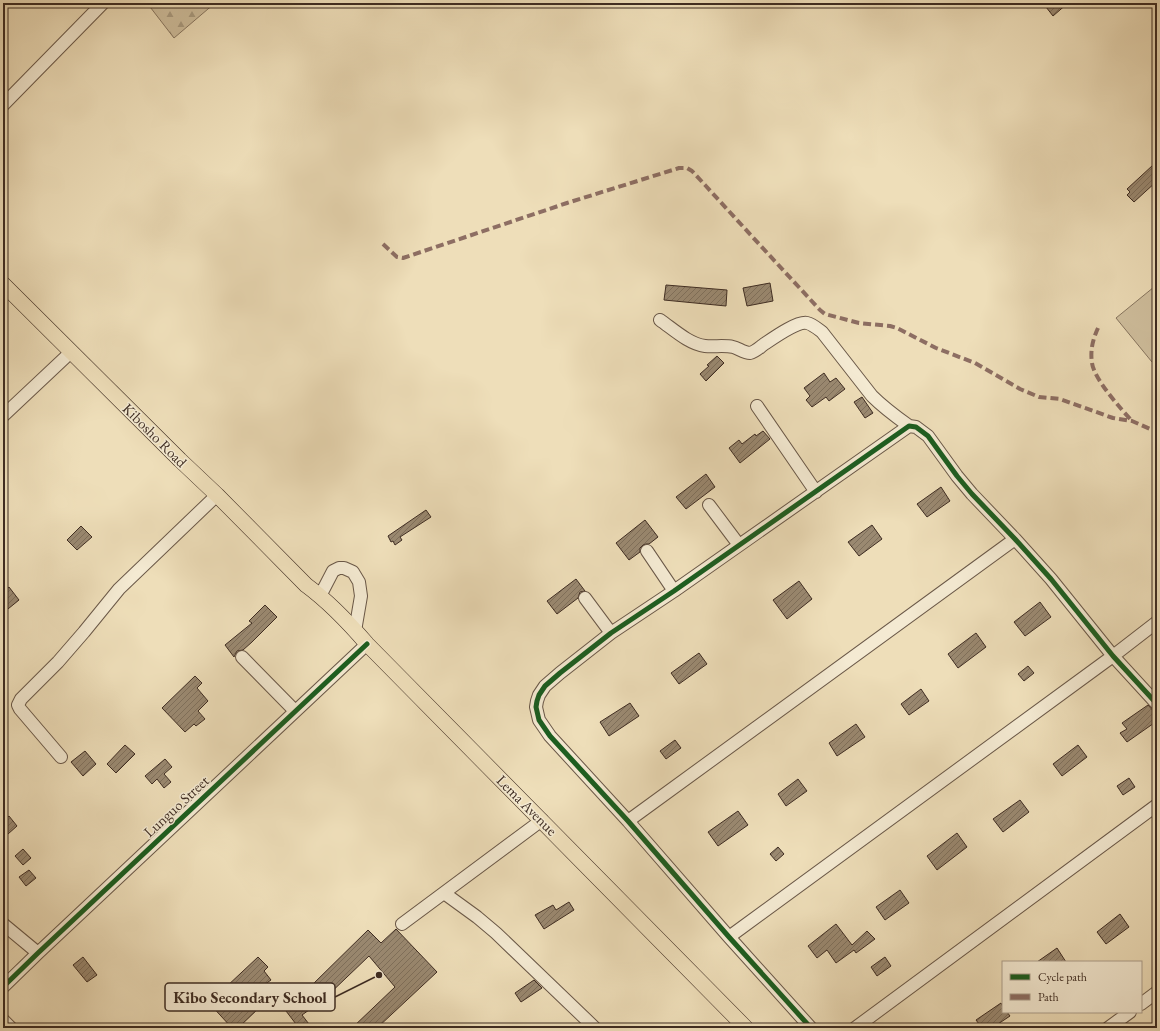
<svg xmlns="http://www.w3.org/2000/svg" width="1160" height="1031" viewBox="0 0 1160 1031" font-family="'EB Garamond',serif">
	<defs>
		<pattern id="forest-firs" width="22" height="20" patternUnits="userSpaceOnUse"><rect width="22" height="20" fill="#d0c09f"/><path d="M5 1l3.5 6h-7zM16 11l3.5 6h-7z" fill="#aa9c81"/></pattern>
		<pattern id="building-hatch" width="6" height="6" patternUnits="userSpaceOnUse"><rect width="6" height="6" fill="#9a8971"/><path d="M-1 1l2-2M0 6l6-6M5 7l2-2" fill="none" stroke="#7f705c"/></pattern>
	</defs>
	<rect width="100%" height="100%" fill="#eedeb9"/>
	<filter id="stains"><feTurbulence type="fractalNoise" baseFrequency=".005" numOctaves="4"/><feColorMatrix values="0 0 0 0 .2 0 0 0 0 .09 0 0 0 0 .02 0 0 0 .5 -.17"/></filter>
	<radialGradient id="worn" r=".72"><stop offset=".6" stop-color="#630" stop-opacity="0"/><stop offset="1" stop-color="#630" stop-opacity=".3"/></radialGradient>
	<path fill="url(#forest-firs)" stroke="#877660" d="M147,3H215L174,38Z"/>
	<path fill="#d0c09f" stroke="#877660" d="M1154,287L1157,291V358L1152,362L1116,318Z"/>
	<path fill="url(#building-hatch)" stroke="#3e2c22" d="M1051,3H1068L1053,16L1046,7Z
		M1153,165L1157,170V181L1134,202L1127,195L1130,192L1127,189Z
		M770,283L773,301L747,306L743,288Z
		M666,285L727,290L726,306L664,300Z
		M717,356L724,363L706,381L700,374L709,366L707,365Z
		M824,373L830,382L836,378L845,389L829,401L826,397L812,407L806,400L810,396L804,388Z
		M862,397L873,413L865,418L854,402Z
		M763,431L770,439L740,463L729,448L739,440L742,444L755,434L756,436Z
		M706,474L715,487L686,509L676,497Z
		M941,487L950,501L927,517L917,504Z
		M426,510L431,517L400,537L402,540L395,545L393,541L391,542L388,536Z
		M645,520L658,537L649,544H646L643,545L640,548V552L629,560L616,543Z
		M872,525L882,539L859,556L848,542Z
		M81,526L92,537L77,550L67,540Z
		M576,579L585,591L580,592L578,598L557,614L547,601Z
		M799,581L812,599L787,619L773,600Z
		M9,587L19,600L3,613V592Z
		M1040,602L1051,617L1025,636L1014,622Z
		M265,605L277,617L252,642L243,650L237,651L234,657L225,645L252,623L249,621Z
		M976,633L986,647L958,668L948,654Z
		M699,653L707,664L679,684L671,673Z
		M1028,666L1034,673L1024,681L1018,674Z
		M195,676L202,683L197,688L208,701L198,711L205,719L196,726L194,724L185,732L162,708Z
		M921,689L929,701L909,715L901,704Z
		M630,703L639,716L609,736L600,722Z
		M1148,705L1157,715V721L1127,742L1120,733L1127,729L1122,723Z
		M856,724L865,737L837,756L829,743Z
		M675,740L681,748L666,759L660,751Z
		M125,745L135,754L116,773L107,764Z
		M1078,745L1087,757L1062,776L1053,764Z
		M85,751L96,764L83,776L71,762Z
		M165,759L172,767L164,774L171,782L164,788L157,779L152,784L145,776Z
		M1129,778L1135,787L1123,795L1117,786Z
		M798,779L807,791L786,806L778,794Z
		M1020,800L1029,812L1003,832L993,819Z
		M738,811L748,825L718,846L708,832Z
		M9,816L17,826L8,834L3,828V821Z
		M957,833L967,847L937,870L927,856Z
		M778,847L784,854L776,861L770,854Z
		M23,849L31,858L23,865L15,856Z
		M29,870L36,878L26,886L19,877Z
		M900,890L909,903L885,920L876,907Z
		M569,902L574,910L544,929L535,915L553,905L556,910Z
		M1120,914L1129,927L1106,944L1097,932Z
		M836,924L852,945L867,931L875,939L856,953L854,950L836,963L827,950L817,958L808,946Z
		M396,929L437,972L377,1028H352L395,987L369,956L324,999L321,996L307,1006L309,1010L302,1015L312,1028H299L286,1011L315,989L311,986L368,930L381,943Z
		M1057,948L1066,962H1037Z
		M83,957L97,975L87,982L73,965Z
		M258,957L268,967L264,971L271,980L248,996L259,1008L238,1028H232L209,1003Z
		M885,957L891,966L877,976L871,967Z
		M534,980L542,988L521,1002L515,993Z
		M1001,1003L1003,1007V1012H1007L1010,1016L992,1028H982L976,1020Z"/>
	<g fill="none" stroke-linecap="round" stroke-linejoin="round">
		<g stroke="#6a5848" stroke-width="14">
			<path id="minor" d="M3,105L103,3
				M660,320C673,329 689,344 705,346C714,347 724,345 733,347C738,348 744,353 750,353C755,352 759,348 763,345C772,339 797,321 807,323C812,324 818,329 822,332L872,396C883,407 895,416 909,426
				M757,406L816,492
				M3,416L71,352
				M709,505L739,545
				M647,551L674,591
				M320,596L333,571L339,568H344L353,572L359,582L361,596L355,631
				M585,598L611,633
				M242,657L295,711
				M61,757L20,709L18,705L21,699L58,662L84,632L119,589L217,495
				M628,821L1015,539
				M444,893L477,917L496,933L595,1028
				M3,924L38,953
				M402,924L542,820
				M729,937L1113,656L1157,622
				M3,987L38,953L367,644
				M1141,1004L1157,992
				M3,1020L11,1028
				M811,1028L729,937L628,821L550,736L539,720L536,707L537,701L539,695L545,686L560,673L611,633L674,591L909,426L916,427L928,436L957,476L972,494L1015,539L1051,579L1113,656L1157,704
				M855,1028L1157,805
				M1108,1028L1130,1012"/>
		</g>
		<g stroke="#3e2c22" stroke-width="16">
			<path id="major" d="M3,284L180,460L217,495L306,585C329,602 349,623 367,644L746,1028"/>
		</g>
		<use href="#minor" stroke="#f4ead2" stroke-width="12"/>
		<use href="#major" stroke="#eedeb9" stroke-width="15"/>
		<path stroke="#8d6e63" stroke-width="4" stroke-dasharray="8 4" stroke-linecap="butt" d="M383,244L397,257L403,258L567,203L679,168H687L692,171L705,185L759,244L820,310L825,314L859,323L890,326L897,328L936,348L975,363L1020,389L1039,397L1060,399L1113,418L1132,421L1157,432
			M1098,328C1093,339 1090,350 1092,363C1094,379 1121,409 1132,421"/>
		<g stroke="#f4ead2" stroke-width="8">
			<path id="cycleway" d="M3,987L38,953L367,644
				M811,1028L729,937L628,821L550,736L539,720L536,707L537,701L539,695L545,686L560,673L611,633L674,591L909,426L916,427L928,436L957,476L972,494L1015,539L1051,579L1113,656L1157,704"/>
		</g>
		<use href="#cycleway" stroke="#1b5e20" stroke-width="5"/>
	</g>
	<g text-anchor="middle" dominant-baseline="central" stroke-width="3" stroke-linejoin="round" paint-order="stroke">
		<g font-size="15" fill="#3e2c22" stroke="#f4ead2">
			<text transform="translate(155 435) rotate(45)">Kibosho Road</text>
			<text transform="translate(527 805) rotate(45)">Lema Avenue</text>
			<text transform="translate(176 806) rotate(-43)">Lunguo Street</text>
		</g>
	</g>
	<path fill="none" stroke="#3e2c22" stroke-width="1.5" d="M379 975L335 997"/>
	<circle fill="#3e2c22" stroke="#f4ead2" stroke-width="1.5" cx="379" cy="975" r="4"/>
	<rect fill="#f4ead2" stroke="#3e2c22" stroke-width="1.5" x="165" y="983" width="170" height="28" rx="4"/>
	<g font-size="16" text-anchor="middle" font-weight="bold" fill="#3e2c22">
		<text x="250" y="1003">Kibo Secondary School</text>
	</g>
	<rect width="1160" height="1031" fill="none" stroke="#eedeb9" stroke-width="16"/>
	<rect x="4" y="4" width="1152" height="1023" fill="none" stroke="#3e2c22" stroke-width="2"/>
	<rect x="8" y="8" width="1144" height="1015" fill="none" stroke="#3e2c22"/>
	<rect x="1002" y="961" width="140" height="52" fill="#f4ead2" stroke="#ab9e8c"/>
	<rect x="1010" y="974" width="20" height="6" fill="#1b5e20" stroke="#ab9e8c"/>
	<text x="1038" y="981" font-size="12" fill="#3e2c22">Cycle path</text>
	<rect x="1010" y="994" width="20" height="6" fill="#8d6e63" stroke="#ab9e8c"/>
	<text x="1038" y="1001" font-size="12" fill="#3e2c22">Path</text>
	<rect width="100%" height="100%" filter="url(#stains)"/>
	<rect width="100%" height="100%" fill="url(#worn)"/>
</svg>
